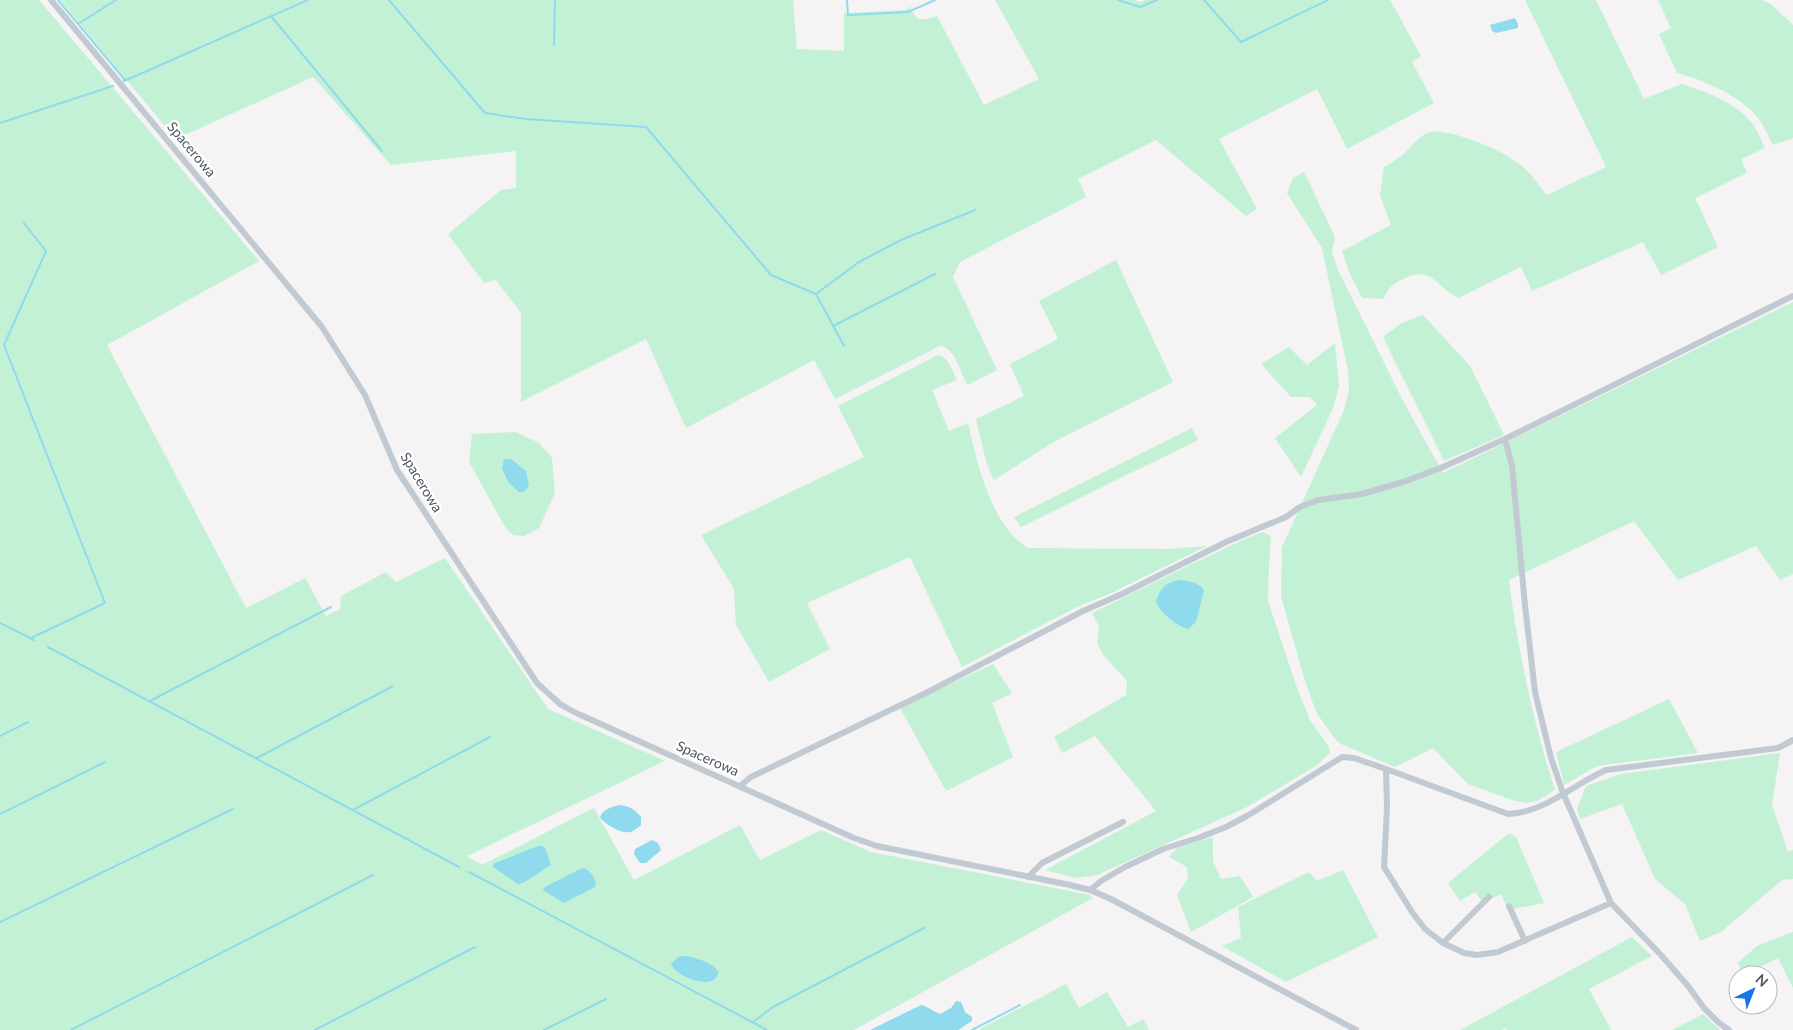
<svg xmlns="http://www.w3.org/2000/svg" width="1793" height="1030" viewBox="0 0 1793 1030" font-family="Lato,sans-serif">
	<rect width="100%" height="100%" fill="#f5f3f3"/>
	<path fill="#c3f1d5" d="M0,0H39L259,261L107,345L246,608L305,578L326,616L340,609L341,596L386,572L396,582L445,558L548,709L665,761L467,856L482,865L594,808L634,880L740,825L760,860L821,830L871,852L1090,895L1093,898L854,1030H0Z
		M60,0H793L797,49L844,51V13L906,10L910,6C916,22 922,21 937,16L984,105L1039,79L995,0H1134L1141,2L1145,0H1390L1421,56L1412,62L1434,103L1347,149L1317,89L1219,139L1257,209L1246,216L1156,140L1078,179L1086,197L960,262L953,277L997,370L967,385C961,373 955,347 940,346L835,399L814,360L686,428L646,339L521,402V313L496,280L484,283L448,234L501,190L516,188V151L391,165L313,77L176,139Z
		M1525,0H1596L1644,99L1682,84C1705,92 1734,101 1750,121C1757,128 1761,140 1765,148L1741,159L1747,173L1695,198L1718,247L1661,275L1643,242L1532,291L1521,267L1459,298C1436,288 1432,263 1401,280C1392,285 1387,289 1384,299L1362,298L1348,270L1342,251L1391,225L1380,195L1384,167C1390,164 1395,160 1400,157C1410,150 1418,135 1430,132C1451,128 1506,152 1522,166C1532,174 1539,186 1547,195L1606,167Z
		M1658,0H1762L1771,4L1793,25V138L1773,145C1767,134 1762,121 1753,112C1735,94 1701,79 1677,73L1659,34L1671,28Z
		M1304,172L1335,237L1332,252L1338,270L1403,401L1443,473L1793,302V574L1780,580L1756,546L1678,580L1634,521L1509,580C1518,651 1533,722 1555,790L1539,800L1527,803L1515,801L1468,784L1433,748L1395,767L1341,744L1336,740L1318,715L1312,701L1302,671L1281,596L1282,547L1344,410L1349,389L1348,371L1322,248L1287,193L1293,178Z
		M1116,260L1173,382L1057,440L994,480L987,465L976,419L1024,396L1010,364L1058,339L1039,301Z
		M1423,315L1470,366L1504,435L1444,461L1383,337L1400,324Z
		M1335,343L1339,386L1333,408L1301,477L1275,438L1317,405L1310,397H1291L1261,364L1289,347L1307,365Z
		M938,355C949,357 952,371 957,380L932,390L949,431L968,423C977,463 991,526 1028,548L1168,549L1207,546L1107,595L1081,605L962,667L910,557L807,603L830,649L769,682L736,625L734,589L701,535L864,457L838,406Z
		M1192,428L1198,440L1021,527L1014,517Z
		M516,432L539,443L552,458L555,493L539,528L524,536L513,535L505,527L469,462L472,434Z
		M1263,532L1269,535L1271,539L1269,565L1268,601L1296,685L1310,720L1329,747L1330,753L1316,766L1247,807L1097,875L1076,878L1045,870L1156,811L1095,736L1062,753L1054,737L1126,695L1127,681L1104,656L1097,643L1099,627L1092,613L1194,563L1245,539Z
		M993,664L1012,693L992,703L1013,757L946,791L900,708Z
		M1669,699L1698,753L1597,766L1564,785L1556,752Z
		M1780,753L1772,805L1788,852L1793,850V879L1782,880L1721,932L1700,941L1685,904L1655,879L1622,804L1580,819L1577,809L1586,786L1621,774Z
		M1509,833L1516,837L1544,903L1508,910L1501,894L1483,903L1475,892L1460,901L1448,883Z
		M1213,837V861L1221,879L1240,876L1253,897L1191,932L1177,895L1188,878L1187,867L1169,857L1177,848Z
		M1343,870L1378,937L1286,982L1222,946L1241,938L1238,907L1309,872L1317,881Z
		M1793,932V988L1778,958L1744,975L1738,963L1757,946Z
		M1632,937L1652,956L1589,989L1611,1030H1507L1506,1028L1502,1030H1460Z
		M1066,984L1079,1008L1107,992L1128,1027L1143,1019L1149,1030H978Z
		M1703,1014L1720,1030H1672Z"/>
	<path fill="#90daee" d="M1515,18L1518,24V28L1496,33L1492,31L1490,25Z
		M504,459H511L526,471L529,486L524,492H519L509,483L502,469Z
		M1180,580C1189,581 1198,582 1204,590L1196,622L1188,629C1177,626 1160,613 1156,602C1161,587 1165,583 1180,580Z
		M620,805C630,806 635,810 641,817V825C637,828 634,831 630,832C621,834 604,824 600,817C603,809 612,807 620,805Z
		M652,840L658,843L661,850L646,863H640L634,854L635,849Z
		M538,846H542L545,848L551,865L523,883L518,884L493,867V864L495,863Z
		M582,868C590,869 592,875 596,882L595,887L564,903L544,891L543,889L545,887Z
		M685,956C696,957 713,963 719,972C717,976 716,980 711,981C699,985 676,975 671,964L678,957Z
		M956,1001L961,1002L965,1012L972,1017V1021L958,1030H870L921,1005C927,1006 932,1011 940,1014L951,1008Z"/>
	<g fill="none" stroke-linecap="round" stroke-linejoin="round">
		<path stroke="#90daee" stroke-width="2" d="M58,0L125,80
			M389,0L485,113L526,119L646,127L771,275L816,294L844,346
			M847,0L848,15L908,12L935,0
			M1118,0L1140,7L1157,0
			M1204,0L1241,42L1328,0
			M271,16L382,151
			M78,24L116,0
			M554,45L555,0
			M124,81L308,0
			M0,123L113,86
			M23,222L46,251L4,345L105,603L31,638
			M816,294L859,262L901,240L975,210
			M833,326L935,274
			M0,623L34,640
			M48,647L459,867
			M150,701L331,607
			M0,736L28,722
			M257,758L393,686
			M353,810L490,737
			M0,814L105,762
			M469,872L767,1030
			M0,922L233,809
			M753,1022L773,1007L924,928
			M71,1030L373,875
			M315,1030L475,947
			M544,1030L606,999
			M972,1030L1020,1005"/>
		<path stroke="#c1cad2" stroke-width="6" d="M51,0L322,327L365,395L397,470L537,683L560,704L574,712L854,838L877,846L1070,885L1090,890L1111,899L1356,1030
			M1505,439L1512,466L1525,605L1535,692L1551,758L1563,793L1611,903L1661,955L1688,986L1704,1008L1719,1023L1729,1030
			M1386,769L1387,807L1384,867L1412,912L1425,929L1443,943L1464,953L1477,955L1498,952L1611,903
			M740,786L751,777L928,692L1083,611L1122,594L1226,542L1286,517L1300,507L1318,500L1362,494L1403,482L1443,467L1505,439L1793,296
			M1028,877L1042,863L1123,822
			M1090,890L1101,881L1125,867L1163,849L1198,838L1226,827L1247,816L1342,757L1354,758L1386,769L1508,814C1544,813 1574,784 1606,770L1778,748L1793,740
			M1509,906L1525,941
			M1443,943L1489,897"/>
	</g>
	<g text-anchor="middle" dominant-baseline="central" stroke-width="5" stroke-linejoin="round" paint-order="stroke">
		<g font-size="14" fill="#4a5661" stroke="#fff">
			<text transform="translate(192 149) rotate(50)">Spacerowa</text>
			<text transform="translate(422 482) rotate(59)">Spacerowa</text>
			<text transform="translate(708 758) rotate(24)">Spacerowa</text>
		</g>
	</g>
	<g transform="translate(1753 990) rotate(43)"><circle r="24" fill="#ffffff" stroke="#b7bbc0"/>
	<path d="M0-4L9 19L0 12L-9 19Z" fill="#1a73e8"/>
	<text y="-8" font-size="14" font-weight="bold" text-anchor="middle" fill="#4a5661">N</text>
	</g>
</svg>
